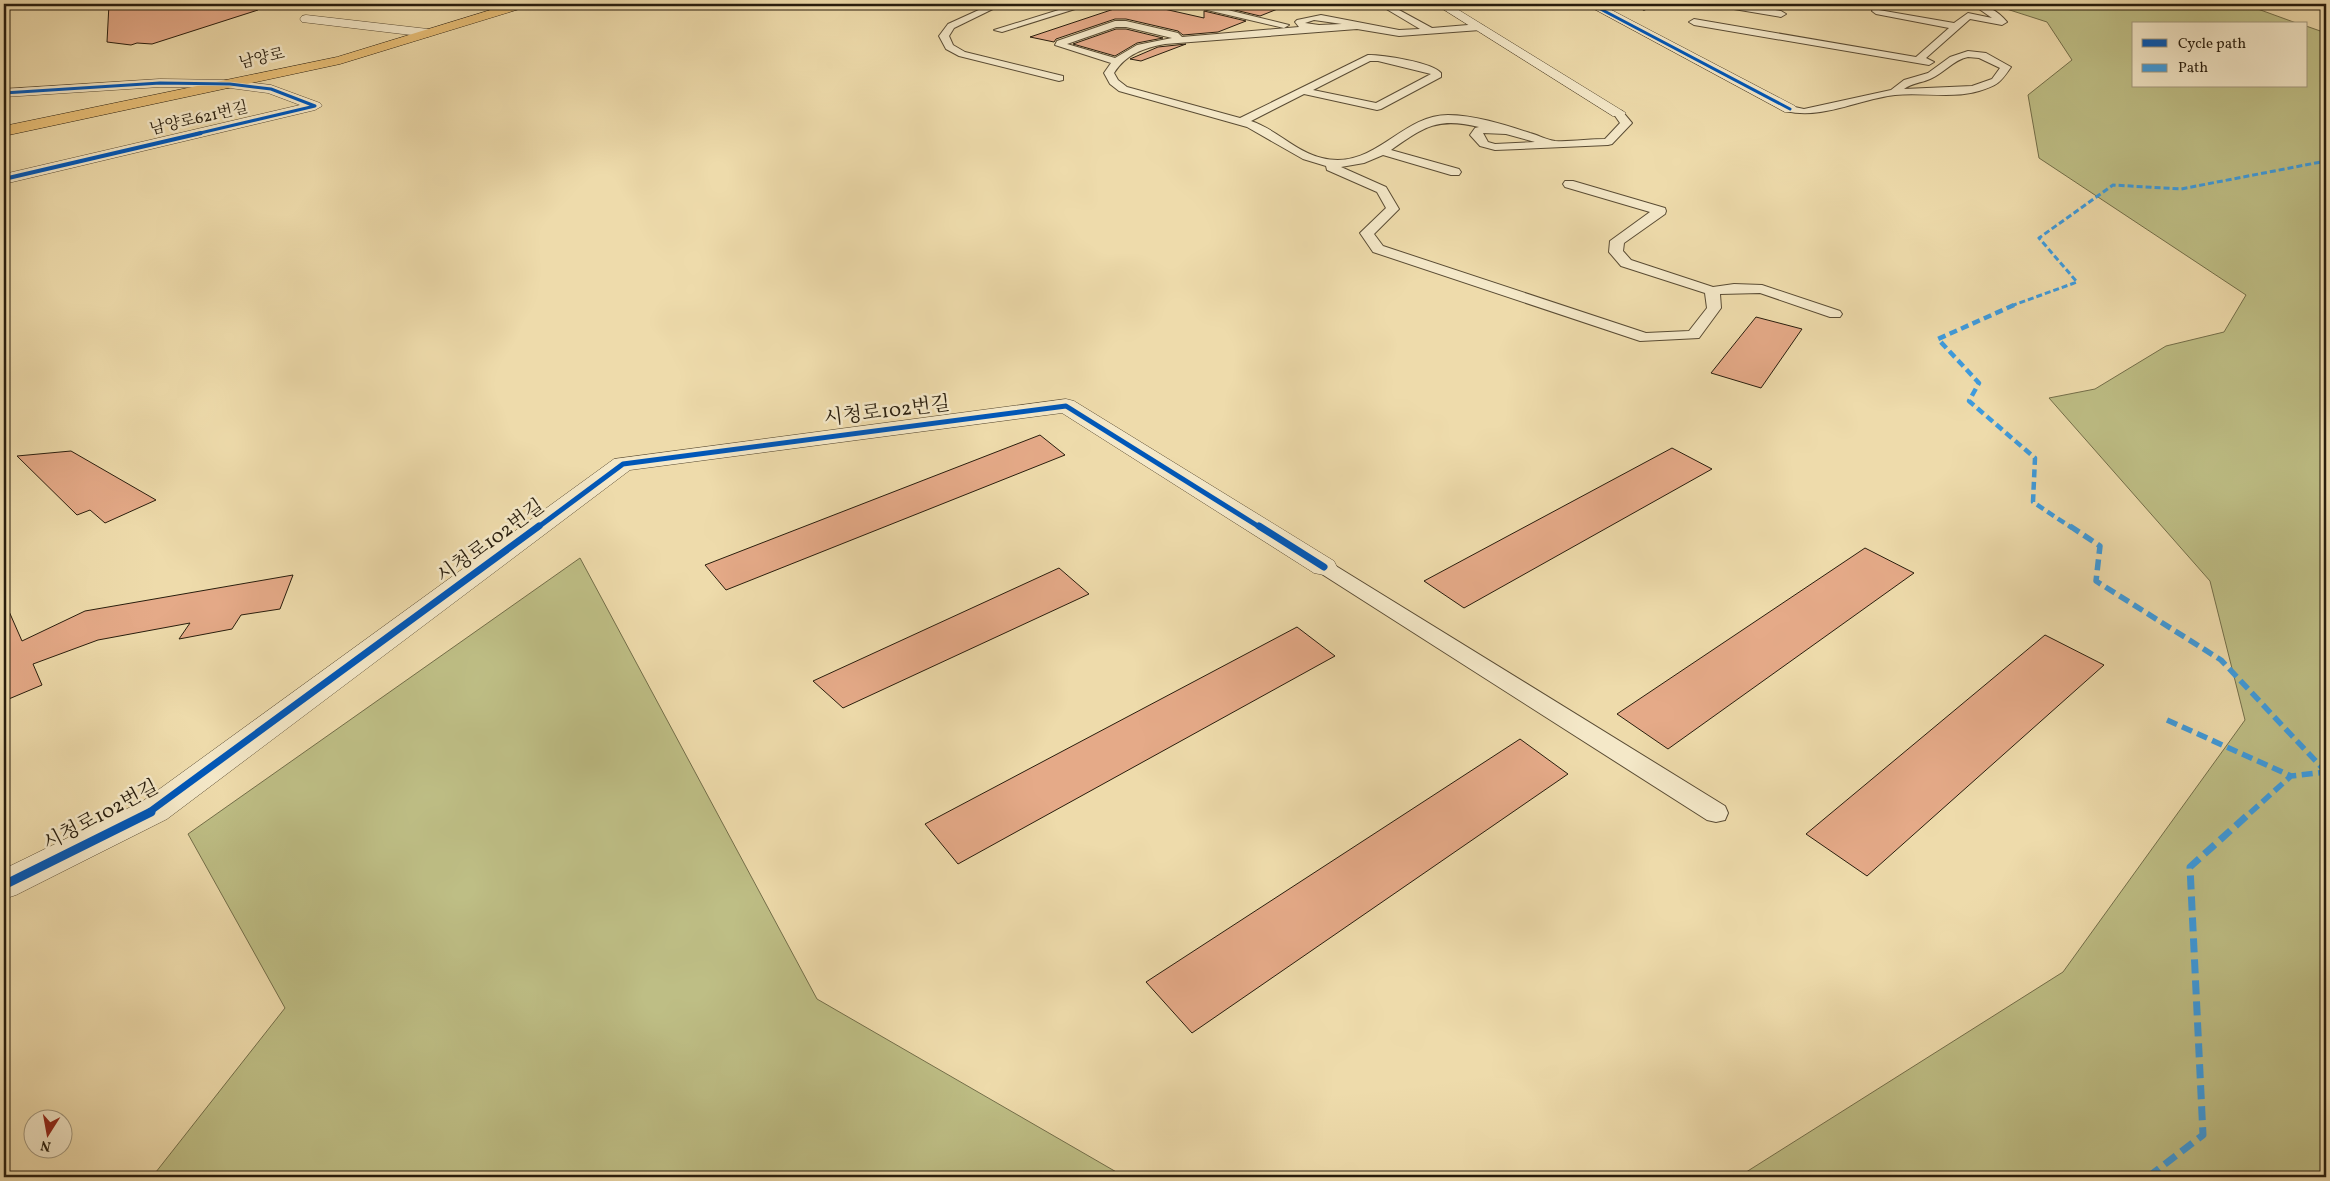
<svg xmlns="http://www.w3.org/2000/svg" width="2330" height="1181" viewBox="0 0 2330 1181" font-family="Vollkorn,'Noto Serif KR',serif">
	<rect width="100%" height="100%" fill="#eedbab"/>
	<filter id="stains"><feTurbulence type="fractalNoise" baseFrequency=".004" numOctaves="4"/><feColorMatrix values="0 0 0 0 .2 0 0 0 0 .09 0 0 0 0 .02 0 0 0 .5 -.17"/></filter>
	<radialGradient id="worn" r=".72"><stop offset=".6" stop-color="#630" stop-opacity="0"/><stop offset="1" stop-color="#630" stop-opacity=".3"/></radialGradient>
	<path fill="#bebe85" stroke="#736e49" d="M1991,4H2244L2299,24H2134V86H2306V26L2326,33V1177H1728L1743,1174L2063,972L2245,720L2210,581L2049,398L2095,389L2166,346L2224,332L2246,295L2039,158L2028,95L2072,60L2047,22Z
		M580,558L817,999L1125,1177H152L285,1008L188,834Z"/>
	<path fill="#e5aa88" stroke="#281d0d" d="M109,4H257L258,10L152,44L137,43L131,45L107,42Z
		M1129,4H1142L1204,18V11L1246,21L1218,32L1183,35L1178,31L1126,19H1115L1056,39L1054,42L1030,37Z
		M1210,4H1285V6L1260,16Z
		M1116,29H1126L1163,38L1137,43L1115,56L1073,44Z
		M1186,44L1141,61L1130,59L1158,47Z
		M1756,317L1802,329L1761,388L1711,373Z
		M1040,435L1065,455L726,590L705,565Z
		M1672,448L1712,469L1464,608L1424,581Z
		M71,451L156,500L105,523L90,510L77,515L17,456Z
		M1865,548L1914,573L1668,749L1617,714Z
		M1059,568L1089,594L843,708L813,681Z
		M293,575L280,609L241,615L232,629L179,639L190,623L98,640L33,664L42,685L4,701V600L22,641L85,611Z
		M1297,627L1335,656L958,864L925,824Z
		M2045,635L2104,665L1867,876L1806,834Z
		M1520,739L1568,774L1192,1033L1146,982Z"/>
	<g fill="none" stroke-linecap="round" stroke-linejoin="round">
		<g stroke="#5a4c34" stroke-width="2">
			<path id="lane" d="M992,4H1003L954,28L949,36L953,45L965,52L1063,76V80L1059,81L959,56L946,49L939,36L948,24Z
				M1078,4H1091L1002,32L994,30Z
				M1189,4H1203L1289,25L1284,28L1190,6Z
				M1378,4H1388L1432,28L1480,24L1485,27L1480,30L1399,36L1357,29L1165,44C1144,48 1126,54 1114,73L1118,80L1127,87L1240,118L1368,55C1383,55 1432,62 1441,73V77L1381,109L1377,110L1304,94L1251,121C1276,129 1296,152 1322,158C1375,171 1400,115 1448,115C1475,115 1505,125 1530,133C1538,135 1547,140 1555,141C1571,142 1589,139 1605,139L1620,123L1613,113L1618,110L1622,111L1632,123L1612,144L1608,145L1495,150L1480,146L1470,135L1475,128L1479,127C1438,117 1425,126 1391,150L1459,169L1461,172L1459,175H1451L1383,155L1364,163L1341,167L1386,187L1399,209L1374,234L1383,246L1646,333L1689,331L1707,308L1705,293L1621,266L1609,252L1610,241L1650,212L1565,187L1563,184L1565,181H1573L1665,208L1666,211L1665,214L1624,243L1623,251L1631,260L1713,287L1734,284L1762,285L1840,311L1842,314L1840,317H1830L1760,293L1720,294L1721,308L1699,338L1640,341L1373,252L1360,233L1386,208L1377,192L1327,170L1326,166L1303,159L1247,127L1119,91L1110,84L1104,73L1111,63L1055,45L1057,41L1115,21H1126L1178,33L1182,37L1299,27L1295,22L1297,20L1321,15L1399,30L1420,29ZM1314,20L1342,24L1319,25L1305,23ZM1116,27H1126L1172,38L1137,45L1115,58L1067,44ZM1370,61H1378L1431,74L1376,103L1313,90ZM1483,133L1506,134L1535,142L1495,144L1488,142Z
				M1644,4H1654L1644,10L1640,7Z
				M1718,4H1736L1781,11L1786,14L1781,17L1722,7Z
				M1972,4C1986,4 1998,11 2007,22L2002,25L1970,19L1926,58L1934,62L1929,65L1694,25L1689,22L1694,19L1916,57L1949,28L1876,14L1872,11L1873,9L1954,23L1968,13L1992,18Z
				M1968,51L1986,53L2011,67C2000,83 1998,85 1979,91C1952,99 1922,92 1895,95C1859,99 1822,120 1786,111L1785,109L1790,106L1804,109L1891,90L1904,80L1928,73L1950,57ZM1968,57L1979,58L2000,68L1992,79L1972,86L1904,89C1912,83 1921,83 1930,79C1944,73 1953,60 1968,57Z
				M1324,561L1331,563L1725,806L1728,813L1725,820L1716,822L1707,820L1317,571L1314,567L1317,563Z"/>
		</g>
		<g stroke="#5a4c34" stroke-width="1">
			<path id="street" d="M1435,4H1449L1626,113L1623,116H1613Z
				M1585,4H1600L1795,106L1797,109L1795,112H1785Z
				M306,15L428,29L434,33L428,37L302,22L300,19L302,16Z
				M160,79L230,80L271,85L320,103L322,106L315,110L4,184V174L300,105L268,93L230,88L160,87L4,97V89Z
				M1066,399L1074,401L1334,561L1337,567L1334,573L1324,575L1314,573L1062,413L630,470L167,819L16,895L4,899V869L143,801L614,459Z"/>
		</g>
		<g stroke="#281d0d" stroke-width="1">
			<path id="primary" d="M510,4H528L526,7L340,64L4,136V126L337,57Z"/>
		</g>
		<use href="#lane" fill="#f4e8c8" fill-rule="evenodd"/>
		<use href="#street" fill="#f4e8c8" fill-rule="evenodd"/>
		<use href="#primary" fill="#e7be76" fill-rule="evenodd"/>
		<path stroke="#3d9bde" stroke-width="3" stroke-dasharray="6 3" stroke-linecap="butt" d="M2011,306L2077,282L2039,238L2113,185L2181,189L2326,161"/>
		<path stroke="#3d9bde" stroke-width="4.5" stroke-dasharray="8 4.5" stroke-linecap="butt" d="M2014,305L1938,339L1979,383L1969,401L2035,458L2033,502L2072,528"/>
		<path stroke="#3d9bde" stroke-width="5.5" stroke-dasharray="11 5.5" stroke-linecap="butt" d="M2070,526L2100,546L2096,581L2221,660L2326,772
			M2167,720L2291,776
			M2250,813L2291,776L2326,772"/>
		<path stroke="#3d9bde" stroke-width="7" stroke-dasharray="14 7" stroke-linecap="butt" d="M2148,1177L2203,1135L2190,867L2251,812"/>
		<g stroke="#f4e8c8" stroke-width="4.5">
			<path id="cycleway-far4" d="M1591,4L1790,109
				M4,93L160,83L230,84L271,89L315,106L196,134"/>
		</g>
		<g stroke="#f4e8c8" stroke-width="5.5">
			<path id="cycleway-far3" d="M4,179L201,133"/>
		</g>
		<g stroke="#f4e8c8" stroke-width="8">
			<path id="cycleway-far2" d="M537,528L623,464L1066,406L1261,528"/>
		</g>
		<g stroke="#f4e8c8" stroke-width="10">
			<path id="cycleway-far1" d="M1259,526L1324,567
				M148,813L539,526"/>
		</g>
		<g stroke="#f4e8c8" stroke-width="12">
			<path id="cycleway" d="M4,885L151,812"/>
		</g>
		<use href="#cycleway-far4" stroke="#0057b8" stroke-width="3"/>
		<use href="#cycleway-far3" stroke="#0057b8" stroke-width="4"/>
		<use href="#cycleway-far2" stroke="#0057b8" stroke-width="5"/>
		<use href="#cycleway-far1" stroke="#0057b8" stroke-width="7"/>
		<use href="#cycleway" stroke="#0057b8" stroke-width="9"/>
	</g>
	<g text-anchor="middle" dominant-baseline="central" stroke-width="5" stroke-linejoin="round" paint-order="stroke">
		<g font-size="16" fill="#281d0d" stroke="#f4e8c8">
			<text transform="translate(262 59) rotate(-13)">남양로</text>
			<text transform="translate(199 119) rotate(-13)">남양로621번길</text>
		</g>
		<g font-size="20" fill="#281d0d" stroke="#f4e8c8">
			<text transform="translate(887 412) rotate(-7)">시청로102번길</text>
			<text transform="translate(491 542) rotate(-36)">시청로102번길</text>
			<text transform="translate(101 816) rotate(-28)">시청로102번길</text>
		</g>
	</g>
	<rect width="2330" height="1181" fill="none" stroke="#eedbab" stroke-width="20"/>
	<rect x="5" y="5" width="2320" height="1171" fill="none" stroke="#281d0d" stroke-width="2.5"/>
	<rect x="10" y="10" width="2310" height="1161" fill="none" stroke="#281d0d"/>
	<rect x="2132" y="22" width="175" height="65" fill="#f4e8c8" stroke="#a2977d"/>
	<rect x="2142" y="39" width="25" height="8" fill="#0057b8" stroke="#a2977d"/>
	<text x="2178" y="48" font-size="15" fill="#281d0d">Cycle path</text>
	<rect x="2142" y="64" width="25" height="8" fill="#3d9bde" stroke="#a2977d"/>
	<text x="2178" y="72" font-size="15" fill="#281d0d">Path</text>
	<g transform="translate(48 1134) rotate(191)"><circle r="24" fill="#f4e8c8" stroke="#a2977d"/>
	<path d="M0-4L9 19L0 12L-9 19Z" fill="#8f2418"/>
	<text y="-8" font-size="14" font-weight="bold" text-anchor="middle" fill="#281d0d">N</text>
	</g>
	<rect width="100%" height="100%" filter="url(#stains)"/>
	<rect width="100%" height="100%" fill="url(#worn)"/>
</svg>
